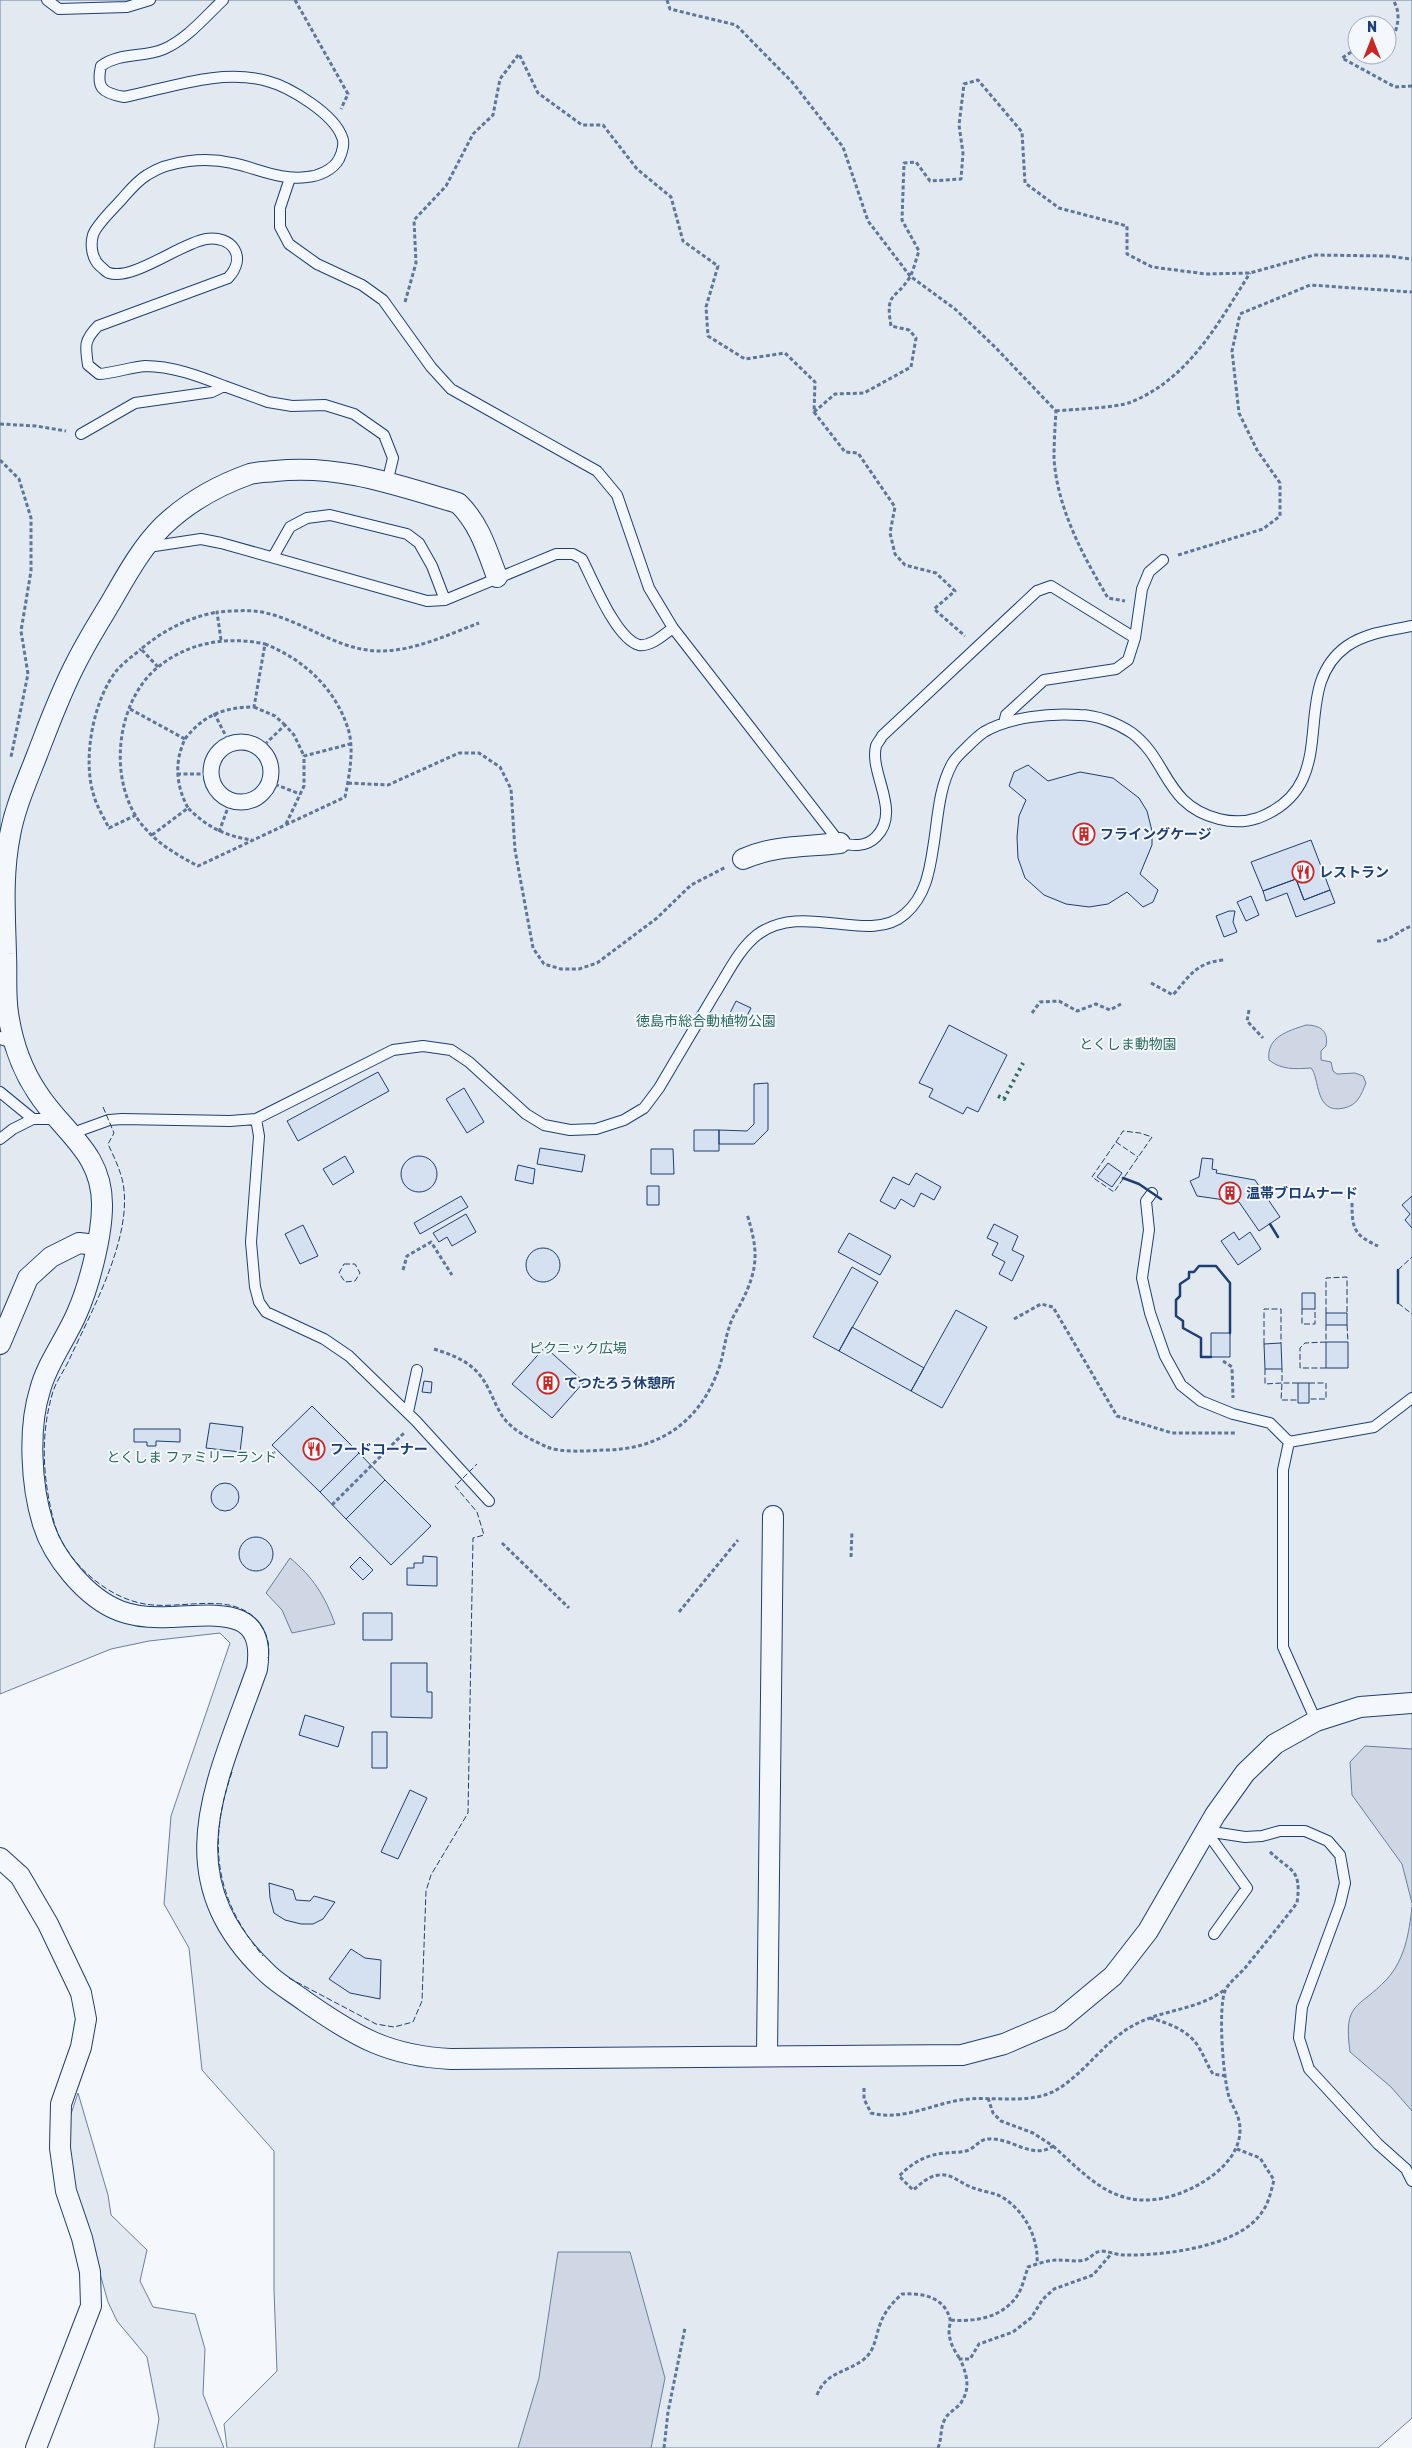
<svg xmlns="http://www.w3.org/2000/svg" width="1412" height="2448" viewBox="0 0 1412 2448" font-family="Rubik,'Noto Sans JP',sans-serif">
	<rect width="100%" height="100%" fill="#f4f7fb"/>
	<path fill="#e3e9f0" stroke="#687fa3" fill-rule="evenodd" d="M0,0H1412V2418L1378,2448H227L224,2424L277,2371L274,2290V2151L202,2070L189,1948L164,1904L171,1816L230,1643L220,1633L149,1641L111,1649L0,1694ZM1357,25H1387V55H1357Z
		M78,2093L108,2195L111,2215L147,2250L140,2281L153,2307L195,2314L205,2349L203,2394L224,2448H154L159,2419L147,2357L117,2321L108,2302L90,2238L71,2184L64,2135Z"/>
	<path fill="#cfd7e4" stroke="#687fa3" d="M1306,1025C1320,1025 1329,1031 1326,1046L1321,1051V1060L1331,1062L1333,1071L1337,1074L1355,1073L1363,1076L1366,1083C1361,1095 1358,1105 1344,1108C1314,1115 1320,1077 1311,1068C1295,1069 1281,1070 1269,1060C1266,1037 1288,1031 1306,1025Z
		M290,1558C313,1577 325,1596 335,1624L292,1633L282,1610L266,1593Z
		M1365,1746L1412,1749V1903L1402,1864L1352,1795L1350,1762Z
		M1412,1907V2111L1391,2087L1350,2052C1343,2001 1358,2010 1387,1979C1405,1959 1409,1933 1412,1907Z
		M558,2252H630L665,2378L651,2448H518L539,2378Z"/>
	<path fill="#d5e0f0" stroke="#1d3f73" d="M1028,765L1048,781L1080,772L1113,778L1139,798L1147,811L1152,831V845L1140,874L1158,890L1153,902L1143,907L1127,892L1108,904L1089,907L1066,904L1044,895L1025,878L1018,858L1017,837L1019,816L1026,800L1009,786L1014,772Z
		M1311,840L1330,890L1304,900L1296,879L1263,891L1251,862Z
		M1296,879L1304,900L1330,890L1335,903L1296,917L1287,893L1266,901L1263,891Z
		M1251,896L1259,915L1246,921L1237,902Z
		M1229,911H1235L1233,922L1237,932L1224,937L1216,916Z
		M736,1001L751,1008L742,1026L727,1019Z
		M949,1025L1007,1055L978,1112L967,1107L963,1114L929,1097L933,1089L919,1083Z
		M378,1072L389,1091L298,1141L287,1121Z
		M768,1083V1130L754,1144H719V1130L747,1131L754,1124V1084Z
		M464,1088L484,1122L467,1133L446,1099Z
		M694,1130H719V1151H694Z
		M540,1148L585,1155L582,1172L537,1164Z
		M651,1149H673L674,1174H651Z
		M345,1156L354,1172L333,1185L323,1169Z
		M401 1174a18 18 0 1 1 36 0a18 18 0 1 1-36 0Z
		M1202,1158L1213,1159L1212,1169L1217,1170L1216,1173L1255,1180L1280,1217L1259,1231L1239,1202L1197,1196L1190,1181L1199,1177Z
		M1108,1163L1122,1173L1112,1187L1097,1177Z
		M518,1165L535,1169L533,1184L515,1180Z
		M916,1173L941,1187L934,1200L921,1193L914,1207L901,1199L895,1209L880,1201L893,1177L909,1185Z
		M647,1186H659V1205H647Z
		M461,1196L468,1207L420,1234L414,1223Z
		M1412,1196V1228L1405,1220L1410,1214L1402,1205Z
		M466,1214L476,1232L452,1246L447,1237L439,1242L433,1233Z
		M994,1224L1018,1236L1012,1250L1024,1256L1012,1281L999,1274L1005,1262L992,1255L998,1243L987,1238Z
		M303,1225L318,1256L300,1264L285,1234Z
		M1234,1232L1239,1240L1250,1232L1261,1249L1238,1265L1221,1241Z
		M849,1233L891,1256L880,1275L838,1252Z
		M526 1265a17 17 0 1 1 34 0a17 17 0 1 1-34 0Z
		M852,1267L878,1282L839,1351L813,1337Z
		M1302,1293H1315V1309H1302Z
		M956,1310L987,1327L942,1408L911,1391Z
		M1326,1313H1347V1325H1326Z
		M852,1327L924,1368L911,1391L839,1351Z
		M1211,1333H1230V1357H1211Z
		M1326,1342H1348V1368H1326Z
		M1281,1343L1282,1369H1265L1264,1344Z
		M545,1347L584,1382L552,1418L512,1384Z
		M424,1381L432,1382L431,1393L422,1392Z
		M1298,1383H1309V1403H1298Z
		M312,1406L359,1453L320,1492L272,1445Z
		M210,1423L243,1427L240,1452L206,1448Z
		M134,1429H180V1442L156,1441V1446H147V1442H134Z
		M359,1453L385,1480L346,1519L320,1492Z
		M385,1480L431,1526L391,1565L346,1519Z
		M211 1497a14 14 0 1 1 28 0a14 14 0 1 1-28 0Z
		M239 1554a17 17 0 1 1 34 0a17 17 0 1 1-34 0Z
		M423,1556L437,1557V1586L407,1585V1568H414V1563H423Z
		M360,1557L373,1570L363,1580L350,1567Z
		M363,1613H392V1640H363Z
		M391,1663H427V1692H432V1718L391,1717Z
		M305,1715L344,1727L338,1747L299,1735Z
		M372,1732H387V1768H372Z
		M410,1790L427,1798L398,1859L381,1852Z
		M269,1883L293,1890L296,1900L310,1901L314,1896L335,1902L323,1919L313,1924H301L285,1920L274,1913L270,1898Z
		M351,1949L365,1958L381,1960L380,1999L350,1993L329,1979Z"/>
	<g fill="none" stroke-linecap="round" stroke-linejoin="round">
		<g stroke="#1d3f73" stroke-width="12">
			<path id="service" d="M47,0L59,9L127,7L150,0
				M223,0C205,17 187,39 164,49C143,58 120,52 101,66C96,88 102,93 124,97C169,88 221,68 267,81C290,87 334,114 342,137C345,143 342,153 339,159C333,170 319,176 307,177C281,181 257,168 232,163C206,157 170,160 147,175C137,181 129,191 122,199C115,207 96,225 93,235C90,245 92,259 100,266C103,268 106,272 109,273C133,281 181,243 206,239C232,235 248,257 228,278L98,326C84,340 85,346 88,365L99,374C115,373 131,367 145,366C172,366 199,376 224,386
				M290,178L280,208V227L289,244L317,264L362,285L383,300L431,367L451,389L597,471L617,495L649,588L673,628L840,843C854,846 866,847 876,837C902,811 869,774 876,746C877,743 881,739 882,736L1037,591L1051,586L1135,638
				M81,434L135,403L212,392L224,386L268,402L292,406L325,405L354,414L384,435L393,458L387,483
				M148,547L201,539L221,543L427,601L445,600
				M273,557L290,527L307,518L330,515L407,534L419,543L432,566L445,600L556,554H573L582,559C593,580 616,639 639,645C651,647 664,634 673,628
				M1004,723L1006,715L1044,680L1116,669L1128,660L1135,638L1142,589L1149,572L1163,560
				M0,1037L3,1040L14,1043
				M0,1092L33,1119H57
				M256,1119L259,1136L251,1242L255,1287L259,1302L266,1312L324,1339L349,1356L416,1421L489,1501
				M73,1133L109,1120L122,1119L230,1121L256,1119L393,1050L423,1046L451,1050L469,1062L526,1114L544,1125L570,1130L596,1129L624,1120L644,1108L659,1088C677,1057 696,1026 714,995C727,975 738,950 757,935C803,900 869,946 905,914C927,895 930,868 934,842C938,816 939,788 952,764C955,758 962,752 967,747C972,742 978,736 984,732C1010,717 1049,713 1079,715C1097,715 1117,723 1132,733C1169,761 1164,805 1219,819C1231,822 1246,822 1258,818C1347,784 1285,690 1347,646C1366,633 1390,630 1412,626
				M0,1139L13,1129L33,1119
				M1152,1193L1146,1201L1149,1230L1142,1278L1150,1313L1165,1356L1181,1385L1201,1401L1233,1414L1270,1423L1289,1442L1374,1427L1412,1398
				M408,1412L417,1370
				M1289,1442L1283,1470V1647L1316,1721
				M1214,1934L1247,1888L1206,1831L1245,1837L1262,1836L1280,1831H1305L1328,1841L1340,1855L1345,1883L1340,1904L1302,2007L1299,2038L1309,2069L1378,2144L1406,2169L1412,2181"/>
		</g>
		<g stroke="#1d3f73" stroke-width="17">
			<path id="pedestrian" d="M211 772a30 30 0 1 1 60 0a30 30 0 1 1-60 0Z"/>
		</g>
		<g stroke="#1d3f73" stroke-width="22">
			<path id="minor" d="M497,577C487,550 479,523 458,503C396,485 340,464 275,471C267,472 258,472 250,474C219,485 187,503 163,526C141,548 126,576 111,602C99,622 87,641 77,661C61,691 49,724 37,755C27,781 15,807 10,835C2,875 5,914 6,954C7,973 5,994 8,1013C12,1041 21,1068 37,1092C62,1132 103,1152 102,1206C102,1236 89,1286 77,1313C66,1339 47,1363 40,1390C28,1428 31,1486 43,1524C53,1557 86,1598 120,1611C136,1617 153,1618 170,1617C213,1616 267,1604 257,1669C217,1783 163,1877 269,1975C280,1985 294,1993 306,2002C356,2037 389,2056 451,2059L962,2055L1004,2044L1060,2020L1113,1976L1148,1931L1215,1815L1245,1773L1275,1744L1316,1721L1360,1707L1412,1703
				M743,859C774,845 807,847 840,843
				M0,1344L28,1278L51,1257L79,1243L96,1245
				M0,1858L20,1876L48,1924L81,1993L86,2019L81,2047L61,2104L60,2148L66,2191L82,2238L90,2272L91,2306L36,2448
				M767,2055L773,1516"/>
		</g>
		<path stroke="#5e769c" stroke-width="3" stroke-dasharray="4 2.5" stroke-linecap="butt" d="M295,0L348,94L341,109
			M667,0L670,9L736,25L793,83L843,147L868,221L910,276L955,309L995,347L1056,411C1055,427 1054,443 1054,458C1057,508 1083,556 1108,598L1125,601
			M1387,48L1390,46C1396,30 1403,16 1393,0
			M1357,53L1353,51L1342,58L1395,87L1412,86
			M1363,55L1369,57L1373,55
			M405,302L416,263L414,220L446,186L473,134L493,115L500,79L519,54L538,93L582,125H603L637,169L671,197L683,241L718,266L706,307L708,336L745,359L785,353L815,382L814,412L845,452L858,453L895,507L890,533L895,554L905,565L936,573L955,591L934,609L965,636
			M1056,411C1073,409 1117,408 1131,402C1189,379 1219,322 1250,273
			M814,412L835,394L864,393L911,367L916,338L909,330L891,326C885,291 895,301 910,277C914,269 916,259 919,251L902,220L904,163L916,162L930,181L961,179L963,153L959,125L964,84L978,80L1022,132L1025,183L1059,208L1127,226V254L1152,267L1206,274L1250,273L1314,255L1387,256L1412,259
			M0,424L36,426L66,431
			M0,460L19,479L31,518V571L21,631L28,674L11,757
			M1178,555L1263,529L1280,516V483L1257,450L1239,413L1232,351L1240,314L1310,285L1412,292
			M221,640L217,612C233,611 250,609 266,613C305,622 336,649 377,651C412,652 447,635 479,623
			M158,667L141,649C164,630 187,618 217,612
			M254,707L275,716L285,725
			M130,709L185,739C174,762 176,786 188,808
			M214,713L230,744
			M185,739C203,715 225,707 254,707L265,644C305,660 337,690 349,732C354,752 349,777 345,797L198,866C177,855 158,844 143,826C107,783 115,702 158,667C189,642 227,636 265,644
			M260,749L285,725L294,735L304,756
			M177,774H211
			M269,782L300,794
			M348,783L388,785L459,753H479L500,767L511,789L515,850L533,948L544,964L561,969H579L597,963L657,918L691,885L726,867
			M136,815L109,828C104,818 97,807 94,796C82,760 93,700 117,670C124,662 133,656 141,649
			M286,824L304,786V756L350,744
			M219,832L231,799
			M152,835L188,808C207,827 225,836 252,840
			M1377,941C1390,942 1400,929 1412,926
			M1151,983L1173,995C1189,976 1197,962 1224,960
			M1249,1010L1247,1021L1263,1038
			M1032,1013L1040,1002L1059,1001L1077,1011L1096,1004L1110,1010L1121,1004
			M1352,1203C1352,1229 1354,1235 1378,1246
			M403,1270L407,1256L431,1242L452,1275
			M1014,1319L1041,1304L1053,1307L1117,1416L1172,1433H1236
			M434,1349C450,1354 467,1360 479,1374C490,1387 494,1404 503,1417C513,1431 532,1440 547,1447C563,1453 586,1451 604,1450C661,1450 702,1420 720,1365C724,1352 725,1338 730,1325C732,1317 738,1309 742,1301C759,1267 758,1250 747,1214
			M1223,1361L1232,1367L1233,1398
			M332,1505L405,1432
			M502,1543L569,1608
			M851,1557L852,1531
			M679,1612L738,1540
			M1150,2018C1168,2023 1188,2030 1198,2046C1204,2055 1207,2065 1213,2074L1226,2076
			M864,2088V2099L871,2113C902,2121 930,2105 960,2100C990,2095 1031,2106 1058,2089C1087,2071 1106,2039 1136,2024C1165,2009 1198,2010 1224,1990
			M988,2098L993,2113L1001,2121L1033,2133L1053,2146C1033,2160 1013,2139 992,2139C980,2138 978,2145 969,2150C962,2153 953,2152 946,2153C927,2154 912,2163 899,2176L913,2190C921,2184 928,2176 939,2175C951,2173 960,2183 971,2187C980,2191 991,2192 1000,2196C1024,2209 1039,2238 1037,2264
			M1053,2146C1091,2180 1118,2213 1175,2195C1206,2185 1247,2157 1239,2121C1237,2111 1230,2103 1228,2093C1223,2073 1218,2009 1225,1991C1228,1983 1239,1975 1245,1968C1262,1947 1280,1925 1297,1903C1302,1867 1290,1872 1268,1850
			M951,2320C974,2322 1002,2318 1017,2296C1022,2289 1025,2276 1028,2267C1037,2264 1048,2260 1058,2260C1066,2260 1077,2262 1085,2260C1091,2258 1094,2252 1101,2251C1109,2251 1116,2255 1124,2255C1162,2256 1240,2247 1262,2212C1269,2203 1271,2191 1274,2180L1260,2158L1237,2149
			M817,2395C826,2372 845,2373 863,2360C876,2350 875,2336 881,2322C885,2311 893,2302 902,2294C921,2293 944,2296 950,2319C951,2323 949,2326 949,2330C949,2342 954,2350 960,2359
			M664,2448L668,2412L685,2328
			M938,2448C942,2439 940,2429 944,2421C948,2411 958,2409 962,2401C971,2387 966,2372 960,2359H970L979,2344L1013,2332L1031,2318L1043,2299L1054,2289L1093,2275L1112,2253"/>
		<use href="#service" stroke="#f4f7fb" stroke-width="10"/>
		<use href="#pedestrian" stroke="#f4f7fb" stroke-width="15"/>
		<use href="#minor" stroke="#f4f7fb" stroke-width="20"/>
		<path stroke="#2c6c60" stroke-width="4" stroke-dasharray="2.5 4" stroke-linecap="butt" d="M998,1096L1004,1099L1023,1063"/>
		<path stroke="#1d3f73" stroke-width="1" stroke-dasharray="6 2.5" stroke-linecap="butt" d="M103,1107L114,1133L108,1144C114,1157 120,1169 123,1183C133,1237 92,1310 70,1358C65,1370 55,1382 52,1395C40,1437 43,1480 54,1522C64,1560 106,1598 145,1604C183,1611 240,1587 263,1629C268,1637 270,1648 268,1658
			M1116,1142L1123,1131L1140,1133L1152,1137L1114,1192L1092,1177L1116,1142L1138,1157
			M344,1264H355L360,1273L355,1281L345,1282L339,1273Z
			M1398,1270L1412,1257
			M1398,1303L1412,1314
			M1302,1309V1324H1315V1309
			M1326,1313V1278L1347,1277V1313
			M1326,1325V1342L1305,1343L1300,1348V1368H1326
			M1347,1325L1348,1342
			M1264,1344V1309H1281V1343
			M1265,1369V1384L1282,1383V1369
			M1298,1383H1282L1281,1400H1298
			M1309,1383H1326V1399H1309
			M232,1772C208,1841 214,1898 263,1956
			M289,1978L376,2024L394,2027L413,2022L422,2001L426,1891L431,1875L468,1813L473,1538L484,1535L477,1512L455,1486L477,1464"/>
		<path stroke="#1d3f73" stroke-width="2.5" d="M1123,1178L1139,1184L1161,1199
			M1270,1224L1278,1237
			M1398,1270V1303
			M1211,1357H1201V1338L1183,1328V1321L1176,1316V1300L1180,1296V1284L1189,1278V1272H1194L1199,1266H1216L1230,1283V1333"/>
	</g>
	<defs>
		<g id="building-ring" transform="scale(1.125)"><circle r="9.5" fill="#f4f7fb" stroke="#c62828" stroke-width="1.5"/><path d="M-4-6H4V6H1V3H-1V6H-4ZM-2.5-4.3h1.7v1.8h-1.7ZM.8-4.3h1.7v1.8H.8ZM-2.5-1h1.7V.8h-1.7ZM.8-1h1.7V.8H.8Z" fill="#c62828"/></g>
		<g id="restaurant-ring" transform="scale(1.125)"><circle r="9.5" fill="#f4f7fb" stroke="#c62828" stroke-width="1.5"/><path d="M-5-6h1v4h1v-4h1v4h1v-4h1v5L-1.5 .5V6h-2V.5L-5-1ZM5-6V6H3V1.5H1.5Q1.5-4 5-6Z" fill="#c62828"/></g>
	</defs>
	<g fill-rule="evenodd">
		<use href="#building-ring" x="1084" y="834"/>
		<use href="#restaurant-ring" x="1303" y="872"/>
		<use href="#building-ring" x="1230" y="1193"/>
		<use href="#building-ring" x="548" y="1383"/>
		<use href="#restaurant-ring" x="314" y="1449"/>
	</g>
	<g text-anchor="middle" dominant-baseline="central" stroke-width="4" stroke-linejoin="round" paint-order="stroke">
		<g font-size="14" font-weight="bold" fill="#1d3f73" stroke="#f4f7fb" text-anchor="start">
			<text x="1100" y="834">フライングケージ</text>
			<text x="1319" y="872">レストラン</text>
			<text x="1246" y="1193">温帯ブロムナード</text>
			<text x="564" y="1383">てつたろう休憩所</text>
			<text x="330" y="1449">フードコーナー</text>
		</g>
		<g font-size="14" fill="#2c6c60" stroke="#f4f7fb">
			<text x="706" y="1021">徳島市総合動植物公園</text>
			<text x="1128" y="1044">とくしま動物園</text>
			<text x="578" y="1348">ピクニック広場</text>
			<text x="192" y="1457">とくしま ファミリーランド</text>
		</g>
	</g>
	<g transform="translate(1372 40)"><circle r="24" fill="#f4f7fb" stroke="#9eadc5"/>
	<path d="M0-4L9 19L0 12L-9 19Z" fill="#c62828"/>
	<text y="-8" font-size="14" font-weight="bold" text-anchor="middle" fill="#1d3f73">N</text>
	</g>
</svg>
